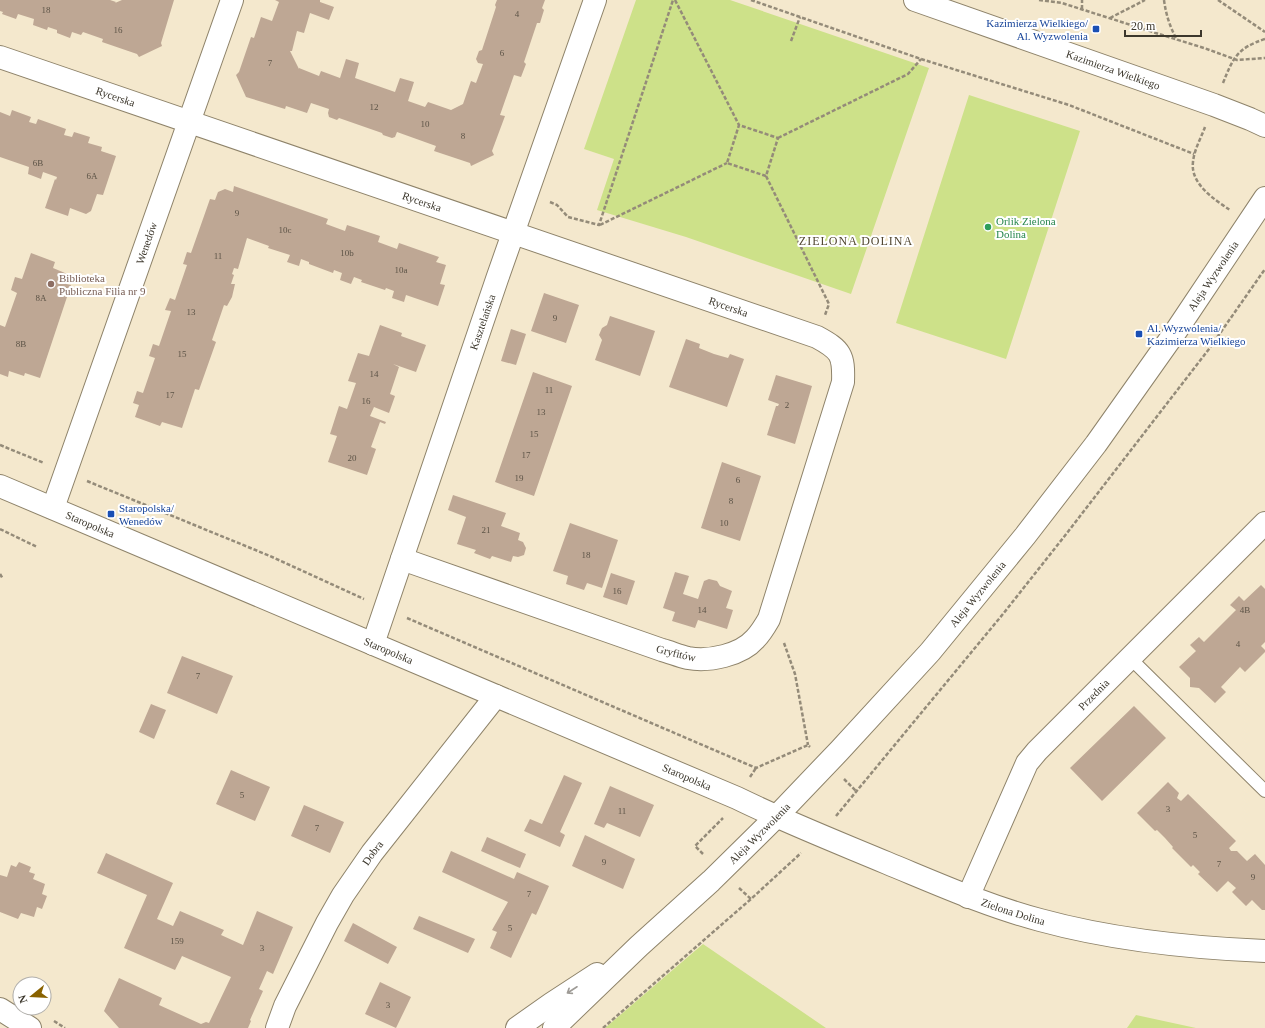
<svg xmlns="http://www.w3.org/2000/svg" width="1265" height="1028" viewBox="0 0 1265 1028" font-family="'Times New Roman',serif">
	<rect width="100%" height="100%" fill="#f4e8cd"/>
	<path fill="#cde189" d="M636,0H730L929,68L851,294L686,237L597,210L614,159L584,149Z
		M969,95L1080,131L1006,359L896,323Z
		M703,944L826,1028H605Z
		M1136,1015L1196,1028H1127Z"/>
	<path fill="#bea794" d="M0,0H110L116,2L115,3L122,0H174L161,43L162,46L139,57L137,54L102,42L103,39L83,32L81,35L72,32L70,38L57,33V30L48,27L47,30L33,25L34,19L18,14L16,19L2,14L3,12L0,11Z
		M275,0H320V2L334,7L329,20L310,13L304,33L297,31L292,51H290L299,69V68L319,76L321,71L340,78L346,59L359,63L355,78L395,92L400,78L414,82L408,101L425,107L428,102L451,110L463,104L471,81L476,83L483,64L478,63L476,59L479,51L482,50L496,7L495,5L497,0H545L542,8L544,10L540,23H537L524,62L526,64L521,77L514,75L500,115L505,116L492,151L494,155L471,166L470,163L434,151L436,146L397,132L395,137L392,138L383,135L382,133L339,118L337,120L329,117L328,113L329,109L311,103L307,113L286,106L285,109L246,97L236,75L239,72L251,37L254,38L261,17L272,21L279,2Z
		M12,110L31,117L29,122L36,124L38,119L66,129L64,135L72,137L74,132L90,137L88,143L102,147L101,151L116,156L103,195L97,194L91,211L86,214L70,208L68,216L45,208L55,179L56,180L57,177L43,172L41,179L28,174L29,167L0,157V112L10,116Z
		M234,186L328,219L326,224L345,231L347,225L380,236L378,242L397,249L399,243L439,257L436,262L446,265L440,284L445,285L438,306L406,295L404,302L392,298L394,291L386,288L385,290L361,282L362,280L354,277L351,284L340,280L342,273L334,270L333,273L309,264V262L301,259L299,266L287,262L290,255L268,248L269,246L247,238L238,269L234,268L232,274L234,275L231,284H235L232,297L227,306L224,305L212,340L216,342L199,390L195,389L182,428L162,422L160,426L135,417L139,405L133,403L137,391L143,393L155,358L149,356L153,344L159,346L171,311L165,310L170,298L175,300L187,265L183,264L187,252L191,253L210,199L215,200L218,192L225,189L233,192Z
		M31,253L55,262L53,268L65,273L68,278L66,284L71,285L40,378L25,373L24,376L9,371L8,377L0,374V325L5,327L17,293L11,290L15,277L22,279Z
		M544,293L579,305L566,343L531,331Z
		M610,316L655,331L640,376L595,360L602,340L599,335L602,328L607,325Z
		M380,325L402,333L401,336L426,345L416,372L393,364L399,367L390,394L395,396L389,413L374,407L370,416L386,422L385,424L380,422L371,447L376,449L367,475L328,462L337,436L330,434L339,406L347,409L356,383L348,381L358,353L369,356Z
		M511,329L526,334L516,365L501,361Z
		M686,339L700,344L699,348L714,354L728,358L730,354L744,359L727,407L669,387Z
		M533,372L572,386L534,496L495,482Z
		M776,375L812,386L795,444L767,435L776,406H778L779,404L768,400Z
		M722,462L761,476L740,541L701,528Z
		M453,495L506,513L501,526L520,533L518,540L523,542L526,548L524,555L518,557L513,556L511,562L492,556L490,559L474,553L476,550L457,544L466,517L448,510Z
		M570,523L618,540L602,588L587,583L584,590L566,584L568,576L553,571Z
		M675,572L689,576L683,594L698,599L704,581L709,579L717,581L720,586L732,591L726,608L733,610L727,629L698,620L695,628L672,621L675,612L663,608Z
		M611,573L635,581L627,605L603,597Z
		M1261,585L1265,589V642L1261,646L1265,650V652L1245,672L1240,667L1221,687L1226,692L1215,703L1199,688L1190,687V678L1179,667L1196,651L1190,645L1199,637L1204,642L1236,610L1230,605L1239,596L1244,601Z
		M182,656L233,676L217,714L167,693Z
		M151,704L166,710L154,739L139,732Z
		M1134,706L1166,738L1102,801L1070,768Z
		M231,770L270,787L255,821L216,804Z
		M564,775L582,783L560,832L565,835L560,847L524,831L530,819L542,824Z
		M1168,782L1179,793L1177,798L1181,801L1188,794L1236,841L1229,848L1231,851H1237L1247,861L1255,854L1265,865V910H1262L1252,900L1246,906L1232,892L1236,888L1228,881L1217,892L1198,874L1200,872L1193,865L1191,867L1172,848L1173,847L1165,838L1157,830L1155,831L1137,813Z
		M610,786L654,805L640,837L607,823L604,828L594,824Z
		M304,805L344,822L330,853L291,836Z
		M585,835L635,859L623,889L572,866Z
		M487,837L526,854L520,868L481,851Z
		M451,851L514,879L517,872L549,886L536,915L532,913L511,958L490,948L497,932L492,930L508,902L442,872Z
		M106,853L173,883L157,919L173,926L180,911L224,930L221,935L243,945L257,911L293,927L273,974L267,971L259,989L263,991L250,1020L251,1021L248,1028H119L104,1011L119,978L162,998L159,1005L201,1024L206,1022L209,1023L231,977L182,956L175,970L124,948L147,895L97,873Z
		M19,862L31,867L29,872L35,874L33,879L45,884L42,894L47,896L42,909L37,907L34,917L21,913L18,919L0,912V875L7,877L11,865L16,867Z
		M419,916L475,939L468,953L413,929Z
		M353,923L397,947L388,964L344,941Z
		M380,982L411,997L396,1028L365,1014Z"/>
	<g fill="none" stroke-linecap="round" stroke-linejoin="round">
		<g stroke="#8e836a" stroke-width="14">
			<path id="lane" d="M1130,658L1265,791"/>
		</g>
		<g stroke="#8e836a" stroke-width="24">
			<g id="street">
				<path id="s1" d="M915,0L1214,105L1250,119L1265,126"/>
				<path id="s2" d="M0,57L817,337C841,350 844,355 843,382L769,619C765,626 761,633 755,639C741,655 709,662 688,658C679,656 670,652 662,650L402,559"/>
				<path id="s3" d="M0,486L737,798C786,822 837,842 887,863C938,884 987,906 1040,920C1113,940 1190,948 1265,951"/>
				<path id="s4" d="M53,508L232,0"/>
				<path id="s5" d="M373,644L497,279L595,0"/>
				<path id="s6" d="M968,897L1027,763L1037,751L1265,523"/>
				<path id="s7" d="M277,1028L285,1006L327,923L343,895L372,853L496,696"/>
			</g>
		</g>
		<g stroke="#8e836a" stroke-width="24">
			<g id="secondary">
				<path d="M0,1009L30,1028"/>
				<path d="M517,1028L551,1004L597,974"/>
				<path id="s8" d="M554,1028L639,946L711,881L776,817L840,750L930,652L1025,536L1096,444L1176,331L1265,198"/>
			</g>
		</g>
		<path stroke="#948b79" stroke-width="2.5" stroke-dasharray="4 2" stroke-linecap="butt" d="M675,0L739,125
			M751,0L921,59L1069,105L1194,154
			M1039,0L1062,3L1159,34L1204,48L1237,60L1265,58
			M1164,0C1166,15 1170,27 1177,40
			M1218,0L1265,32
			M1082,9V0
			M1110,18L1145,0
			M791,41L800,17
			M1223,83C1233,58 1237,48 1265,39
			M1205,127C1201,138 1194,150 1193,162C1190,184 1215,200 1230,210
			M778,138L908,74L921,59
			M766,176L727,163L739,125L778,138L766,176L829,304L825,315
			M550,202L557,205L568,217L599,225L673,0
			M600,225L727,163
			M0,445L44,463
			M87,481L270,556L364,599
			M0,529L37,547
			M0,574L3,579
			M407,618L756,768L808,745L810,747
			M784,643L795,674L808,745
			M750,777L756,768
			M844,779L856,791
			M836,816L1003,614L1067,533L1209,349L1265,269
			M703,854L695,846L723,818
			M739,888L751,899
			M54,1021L65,1028
			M603,1028L751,899L801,853"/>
		<use href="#lane" stroke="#fff" stroke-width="12"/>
		<use href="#street" stroke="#fff" stroke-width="22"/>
		<use href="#secondary" stroke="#fff" stroke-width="22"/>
	</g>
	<defs><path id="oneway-shaft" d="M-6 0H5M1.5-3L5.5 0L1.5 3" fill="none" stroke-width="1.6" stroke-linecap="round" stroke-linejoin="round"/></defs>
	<use stroke="#9e9b96" href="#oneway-shaft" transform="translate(572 990) rotate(147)"/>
	<g fill="#1a4fb4" stroke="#fff" stroke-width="1.5">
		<rect x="1092" y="25" width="8" height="8" rx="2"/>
		<rect x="1135" y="330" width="8" height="8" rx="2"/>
		<rect x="107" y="510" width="8" height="8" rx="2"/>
	</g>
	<circle fill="#2e9e5b" stroke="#fff" stroke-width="1.5" cx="988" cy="227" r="4"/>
	<circle fill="#8d6e63" stroke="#fff" stroke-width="1.5" cx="51" cy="284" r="4"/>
	<g text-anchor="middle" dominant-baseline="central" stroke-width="4" stroke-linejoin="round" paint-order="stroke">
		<g font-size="9" fill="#5c5346">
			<text x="46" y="10">18</text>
			<text x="517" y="14">4</text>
			<text x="118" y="30">16</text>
			<text x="502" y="53">6</text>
			<text x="270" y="63">7</text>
			<text x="374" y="107">12</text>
			<text x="425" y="124">10</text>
			<text x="463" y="136">8</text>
			<text x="38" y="163">6B</text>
			<text x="92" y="176">6A</text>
			<text x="237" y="213">9</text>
			<text x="285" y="230">10c</text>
			<text x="347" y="253">10b</text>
			<text x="218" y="256">11</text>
			<text x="401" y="270">10a</text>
			<text x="41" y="298">8A</text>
			<text x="191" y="312">13</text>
			<text x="555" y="318">9</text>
			<text x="21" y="344">8B</text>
			<text x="182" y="354">15</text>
			<text x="374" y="374">14</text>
			<text x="549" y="390">11</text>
			<text x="170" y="395">17</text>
			<text x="366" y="401">16</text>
			<text x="787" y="405">2</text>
			<text x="541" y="412">13</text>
			<text x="534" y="434">15</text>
			<text x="526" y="455">17</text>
			<text x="352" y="458">20</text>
			<text x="519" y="478">19</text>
			<text x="738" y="480">6</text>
			<text x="731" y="501">8</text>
			<text x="724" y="523">10</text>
			<text x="486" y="530">21</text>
			<text x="586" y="555">18</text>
			<text x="617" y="591">16</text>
			<text x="702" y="610">14</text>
			<text x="1245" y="610">4B</text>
			<text x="1238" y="644">4</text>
			<text x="198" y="676">7</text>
			<text x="242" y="795">5</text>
			<text x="1168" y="809">3</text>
			<text x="622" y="811">11</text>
			<text x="317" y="828">7</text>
			<text x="1195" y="835">5</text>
			<text x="604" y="862">9</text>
			<text x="1219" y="864">7</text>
			<text x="1253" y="877">9</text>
			<text x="529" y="894">7</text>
			<text x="510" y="928">5</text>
			<text x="177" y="941">159</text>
			<text x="262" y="948">3</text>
			<text x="388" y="1005">3</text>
		</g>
		<g font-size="11" fill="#164399" stroke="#fff" text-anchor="start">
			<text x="1088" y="23" text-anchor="end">Kazimierza Wielkiego/<tspan x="1088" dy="13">Al. Wyzwolenia</tspan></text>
			<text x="1147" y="328">Al. Wyzwolenia/<tspan x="1147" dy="13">Kazimierza Wielkiego</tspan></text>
			<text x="119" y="508">Staropolska/<tspan x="119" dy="13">Wenedów</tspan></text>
		</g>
		<g font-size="11" fill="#3c372c" stroke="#fff">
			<text stroke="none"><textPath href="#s1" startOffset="210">Kazimierza Wielkiego</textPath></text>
			<text stroke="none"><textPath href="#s2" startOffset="122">Rycerska</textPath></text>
			<text stroke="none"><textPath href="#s2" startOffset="446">Rycerska</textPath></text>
			<text stroke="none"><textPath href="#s4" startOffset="281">Wenedów</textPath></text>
			<text stroke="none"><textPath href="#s8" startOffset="1003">Aleja Wyzwolenia</textPath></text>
			<text stroke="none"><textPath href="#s2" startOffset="770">Rycerska</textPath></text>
			<text stroke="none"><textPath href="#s5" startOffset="340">Kasztelańska</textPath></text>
			<text stroke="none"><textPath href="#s3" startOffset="98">Staropolska</textPath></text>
			<text stroke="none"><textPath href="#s8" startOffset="607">Aleja Wyzwolenia</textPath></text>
			<text stroke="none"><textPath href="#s3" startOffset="422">Staropolska</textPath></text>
			<text transform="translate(676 653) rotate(14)">Gryfitów</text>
			<text stroke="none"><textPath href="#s6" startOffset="242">Przednia</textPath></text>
			<text stroke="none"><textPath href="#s3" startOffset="746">Staropolska</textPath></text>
			<text stroke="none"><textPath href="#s8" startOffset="283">Aleja Wyzwolenia</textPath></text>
			<text stroke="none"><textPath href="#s7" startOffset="200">Dobra</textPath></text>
			<text stroke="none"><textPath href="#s3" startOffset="1099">Zielona Dolina</textPath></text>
		</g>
		<g font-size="11" fill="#27864d" stroke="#fff" text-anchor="start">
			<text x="996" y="221">Orlik Zielona<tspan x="996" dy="13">Dolina</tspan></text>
		</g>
		<g font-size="11" fill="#785e54" stroke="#fff" text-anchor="start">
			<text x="59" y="278">Biblioteka<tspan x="59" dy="13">Publiczna Filia nr 9</tspan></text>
		</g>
		<g font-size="12" letter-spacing="1" fill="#524731" stroke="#fff">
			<text x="856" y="241">ZIELONA DOLINA</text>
		</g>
	</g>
	<g transform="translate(32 996) rotate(252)"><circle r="19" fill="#ffffff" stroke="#b1afab"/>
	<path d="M0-3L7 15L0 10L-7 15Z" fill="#896200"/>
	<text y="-6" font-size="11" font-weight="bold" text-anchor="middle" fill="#3c372c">N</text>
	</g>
	<path d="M1125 30v6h76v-6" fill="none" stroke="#3c372c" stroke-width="2"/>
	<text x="1131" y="30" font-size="12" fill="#3c372c" stroke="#ffffff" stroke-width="3" paint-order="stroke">20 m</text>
</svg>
